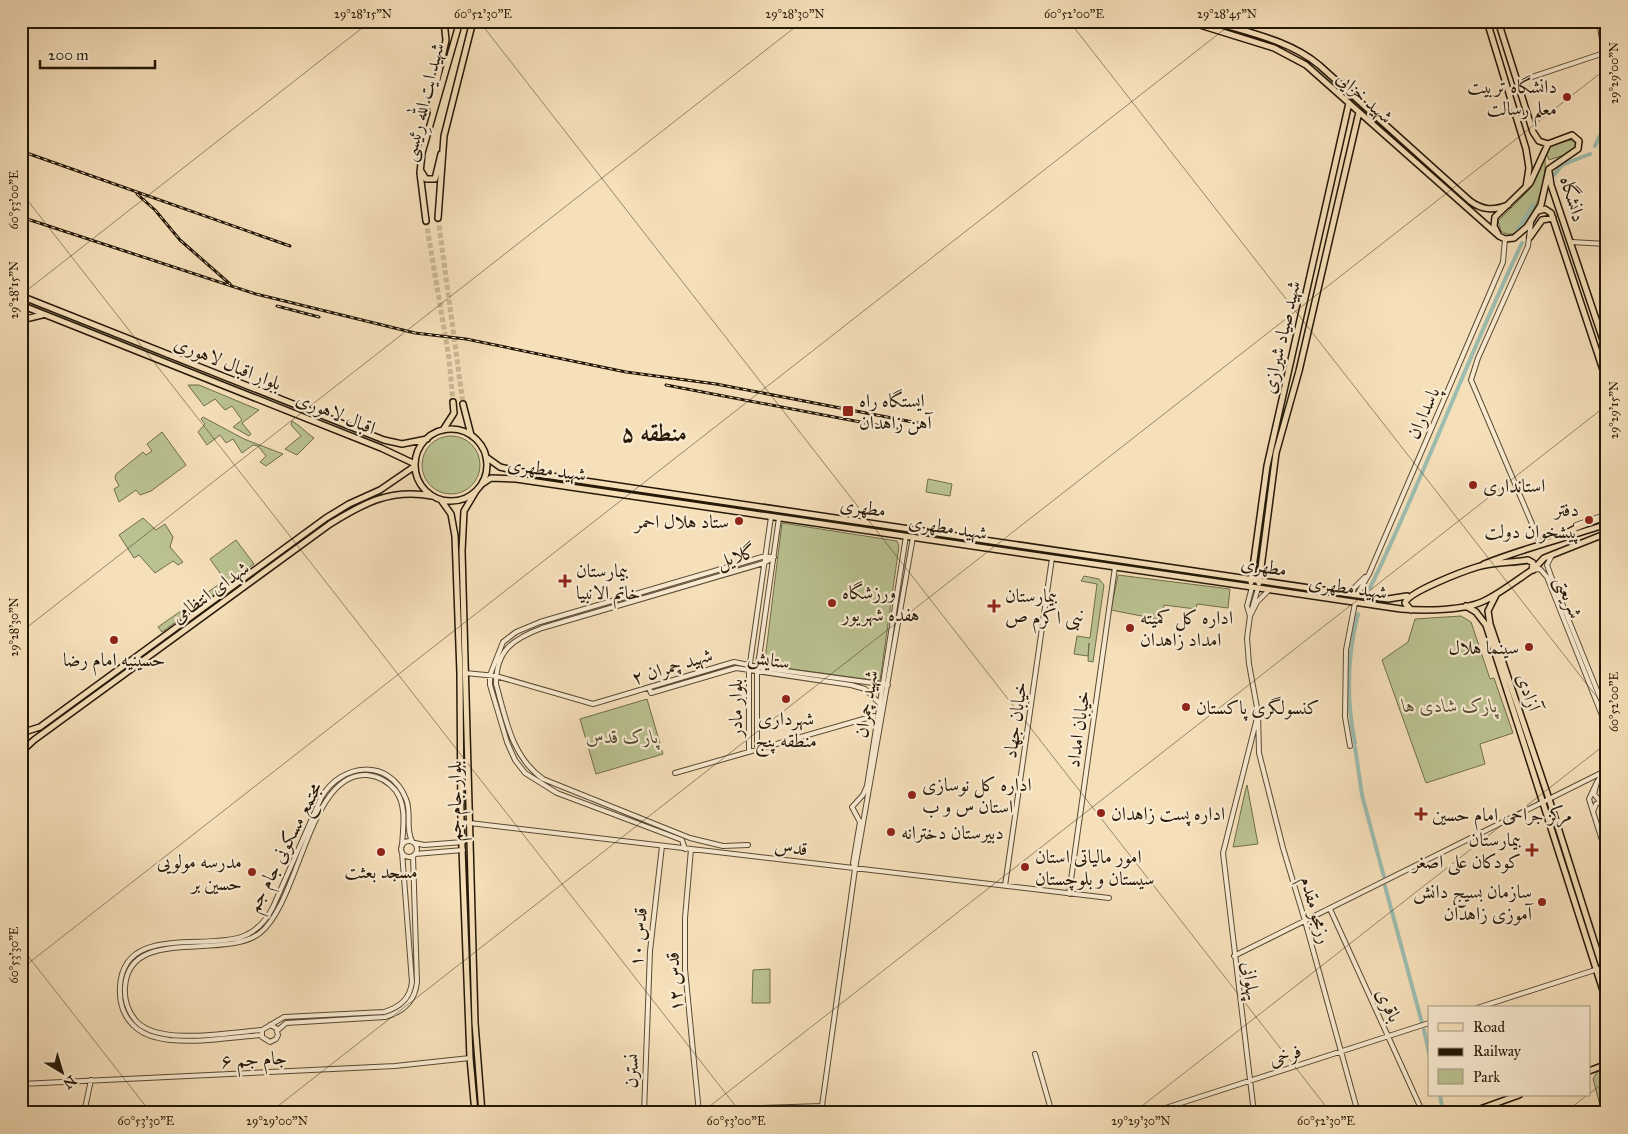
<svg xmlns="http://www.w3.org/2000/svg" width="1628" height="1134" viewBox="0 0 1628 1134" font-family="'IM FELL Great Primer',Amiri,serif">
	<rect width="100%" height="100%" fill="#f6e0ba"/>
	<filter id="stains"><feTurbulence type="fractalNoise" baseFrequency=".004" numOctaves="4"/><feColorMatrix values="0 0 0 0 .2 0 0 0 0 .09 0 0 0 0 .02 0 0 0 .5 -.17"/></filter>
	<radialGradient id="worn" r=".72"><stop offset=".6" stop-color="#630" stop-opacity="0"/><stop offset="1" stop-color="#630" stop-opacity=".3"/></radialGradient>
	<path fill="#bbc291" stroke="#706d4c" d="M1570,140L1576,143L1573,152L1549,160L1545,151L1550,146Z
		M1544,154C1551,172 1528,251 1501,231L1498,221L1531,188Z
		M188,385H199L259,410L242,423L251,434L249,436L233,427L242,420L232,406L225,410L215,399L204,406Z
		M203,417L244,439L283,454L266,466L260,462L266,456L258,446L253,445L242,453L233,439L226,443L220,435L207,445L198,432L205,424L201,419Z
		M292,421C301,426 305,432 314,438L297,455L285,449L301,436L291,425Z
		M162,432L186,465L151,491L140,495L136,490L119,502L114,489L119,486L115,478L116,474L143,452L146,455L152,451L147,444Z
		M422 465a29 29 0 1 1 58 0a29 29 0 1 1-58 0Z
		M928,479L952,484L950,496L926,492Z
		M143,518L156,530L165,524L173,537L170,547L183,562L178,565L173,561L155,573L139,555L134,558L119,535Z
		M782,523L897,541L899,546L880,681L770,666L765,660Z
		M236,540L254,564L228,584L210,559Z
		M1118,575L1230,589L1228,608L1197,604L1196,609L1164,605L1162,620L1111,610Z
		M1084,576L1099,579L1104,585L1093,662L1088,661L1089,643L1088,656L1074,654L1077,636L1090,638L1097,584L1081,581Z
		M218,585L221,589L162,632L158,627Z
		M1461,616L1471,622L1490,679L1494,678L1513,733L1480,744L1485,764L1426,783L1382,660L1408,642L1415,619Z
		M647,699L663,754L596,774L580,719Z
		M1247,785L1258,844L1233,847L1245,792Z
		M770,969V1003H752L753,970Z
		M1607,1070V1113H1602L1593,1079L1597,1072Z"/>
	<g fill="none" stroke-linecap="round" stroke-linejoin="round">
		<path stroke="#9dbdb0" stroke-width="4" d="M1595,146L1605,125
			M1554,175L1562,165L1590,154
			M1518,229L1533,205
			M1370,588C1425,475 1468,356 1522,243
			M1355,743C1346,699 1347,657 1358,614
			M1355,747L1362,795L1384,877
			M1385,886L1422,1023
			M1424,1030L1429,1053
			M1440,1095L1443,1113
			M23,1113L26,1101"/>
		<path stroke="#ccb896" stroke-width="5" stroke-dasharray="5 2.5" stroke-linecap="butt" d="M438,218L463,404
			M426,221L449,358L453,402"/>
		<g stroke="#594a34" stroke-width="6">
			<path id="minor" d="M1599,21L1607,70
				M1517,82L1607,52
				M1531,222L1528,246L1478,358L1471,380L1541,545
				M1571,242L1607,244
				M1576,525L1607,514
				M1552,555L1547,565L1551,576L1607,715
				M1532,570L1540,569L1547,577L1607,728
				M1252,587L1247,606L1250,616L1247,638L1249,664L1258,713L1259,753L1283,848L1305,921L1358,1113
				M1343,593L1354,588L1365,577
				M1357,595L1369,574L1503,262L1505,239
				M1252,609L1258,588
				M1250,616L1257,602L1269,590
				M465,673L496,676L593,704L734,662L764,668L888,685
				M649,688L651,693L736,668L851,685L865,689L879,703
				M1350,746L1345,717L1346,650L1355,603
				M757,749V672L779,518
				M749,752V670L771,517
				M1607,767L1597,782L1594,794L1598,799L1607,802
				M675,773L874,716
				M1597,782L1589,799L1607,856
				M1593,812L1596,804L1602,801
				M461,822L1109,898
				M401 849a8 8 0 1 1 16 0a8 8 0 1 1-16 0Z
				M415,843L424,845L463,842
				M748,845L723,846L690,838L543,779C512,757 506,720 496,684C496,650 513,639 542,628L764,563L774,557
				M685,849L682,840L557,793L525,773L515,760L507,742L490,685V675L503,642L516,632L540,622L765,556L774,557
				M691,849L685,918V969L699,1113
				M415,854L463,850
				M855,868L853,863L860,822L852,807L863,795L867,786L906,536
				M1005,886L1052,558
				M1069,894L1115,567
				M1330,909L1423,1113
				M1234,956L1603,772
				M1477,1008L1598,969
				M270,1025L276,1028L278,1035L276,1039L270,1042L262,1037V1030L284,1017L384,1012C400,1007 410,999 412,982L402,852
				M262,1030C230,1032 161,1046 137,1022C128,1012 124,1000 125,987C129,925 224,961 260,933C300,901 309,771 367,775C378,776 389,782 396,791C407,807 403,827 402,846
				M278,1030L286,1023L385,1017C403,1012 415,1002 417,982L413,856
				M261,1035C232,1037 200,1043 170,1040C155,1038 143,1035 133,1025C122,1014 119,1000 120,986C124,925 203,950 241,937C256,932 266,921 273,907L321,798C341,762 390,758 406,799C412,813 405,828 412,841
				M1035,1054L1052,1113
				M21,1084L395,1066L470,1058
				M84,1113L91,1080
				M621,1113L822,1106
				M644,1113L650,951L662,846
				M821,1113L855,869L913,537
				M1150,1113L1429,1023
				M1254,1113L1223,853L1257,718"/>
		</g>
		<g stroke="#251808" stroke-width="8">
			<path id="major" d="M1187,21L1274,48L1306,65L1499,236
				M1212,21C1249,33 1289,40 1319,65L1470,201C1482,210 1493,211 1508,205
				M1487,21L1526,149L1529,168L1526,187
				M1498,21L1533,132L1539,141L1548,144
				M433,111L432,103L446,40L444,21
				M1572,135L1579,141L1578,149L1549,169L1541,205L1527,227L1514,238L1505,239L1499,236L1494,226L1495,217L1530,183L1548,144Z
				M421,171L426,179H435L441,154
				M1549,172L1551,185L1607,352
				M1538,211L1545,209L1551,213L1607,382
				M438,218L444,136L473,21
				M426,221L420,173L422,153L460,21
				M1530,237L1542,220L1553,218
				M21,296L384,440L402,444L427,439
				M21,305L381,448L415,464
				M21,320L42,315
				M463,404L471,435
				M415 465a36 36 0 1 1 72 0a36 36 0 1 1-72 0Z
				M443,430L454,413L453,402
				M486,457L500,467L517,471L1357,595L1388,599L1407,596
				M482,484L491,478L516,479L1401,609C1424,611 1465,611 1486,600C1502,592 1517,580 1532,570L1533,563L1528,560C1512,563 1493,562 1477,567C1464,571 1408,592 1405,603L1411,610
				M476,491L464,511L462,551L475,1023L482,1113
				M441,500L451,514L455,536L460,673L461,822L470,1058L475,1113
				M1553,540L1576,528L1605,517
				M1484,564C1524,548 1566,538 1607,524
				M1533,570L1544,558L1607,533
				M1251,582L1267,466L1349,103
				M1259,583L1276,453L1299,371L1359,112
				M1496,595L1488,611L1490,624L1549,799L1607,982
				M1466,606L1476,612L1486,625L1607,1003
				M21,733L40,727L326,518L349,504L380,490L415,466
				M21,752L34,740L330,524C364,503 391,488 432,496
				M1589,1071L1607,1064
				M1469,1113L1519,1095"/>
		</g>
		<use href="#minor" stroke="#f9ebd2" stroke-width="4"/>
		<use href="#major" stroke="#f6e0ba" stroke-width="5"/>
		<g stroke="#251808" stroke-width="3">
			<path id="rail" d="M21,151L290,246
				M137,194L155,210L180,240L230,284
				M21,217L256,294L415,333L466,339L626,372L716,384L923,424
				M277,306L319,317
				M666,385L897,429"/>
		</g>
		<use href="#rail" stroke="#f9ebd2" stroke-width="1" stroke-dasharray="4" stroke-linecap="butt"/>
	</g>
	<path fill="none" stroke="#251808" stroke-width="1" stroke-opacity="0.45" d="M479,21L1331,1113M1069,21L1607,710M21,192L741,1113M21,295L371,21M21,632L803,21M21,947L151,1113M21,969L1235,21M1589,1094L1607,1080M269,1113L1607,68M701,1113L1607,405M1133,1113L1607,743M1565,1113L1587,1095"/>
	<g fill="#8f2418" stroke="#f9ebd2" stroke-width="2">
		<circle cx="1567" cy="97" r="5"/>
		<rect x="842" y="405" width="12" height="12" rx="2.5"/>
		<circle cx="1473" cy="485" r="5"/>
		<circle cx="1589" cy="520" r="5"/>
		<circle cx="739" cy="521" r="5"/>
		<path d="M562.5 573.5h5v5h5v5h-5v5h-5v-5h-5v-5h5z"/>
		<circle cx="832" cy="603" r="5"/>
		<path d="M991.5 598.5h5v5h5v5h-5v5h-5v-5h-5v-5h5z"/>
		<circle cx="1130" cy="628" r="5"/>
		<circle cx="114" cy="640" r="5"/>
		<circle cx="1529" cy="647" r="5"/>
		<circle cx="786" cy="699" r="5"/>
		<circle cx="1186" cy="707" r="5"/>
		<circle cx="912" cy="795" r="5"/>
		<circle cx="1101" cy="813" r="5"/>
		<path d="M1418.5 806.5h5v5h5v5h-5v5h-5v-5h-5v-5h5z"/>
		<circle cx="891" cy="832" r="5"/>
		<path d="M1529.5 842.5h5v5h5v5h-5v5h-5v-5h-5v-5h5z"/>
		<circle cx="381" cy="852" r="5"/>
		<circle cx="1025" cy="867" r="5"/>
		<circle cx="252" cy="872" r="5"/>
		<circle cx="1542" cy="902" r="5"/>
	</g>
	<g text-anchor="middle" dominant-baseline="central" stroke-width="4.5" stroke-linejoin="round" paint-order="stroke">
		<g font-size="19" fill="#251808" stroke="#f9ebd2" text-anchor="start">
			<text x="1557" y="86" text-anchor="end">دانشگاه تربیت<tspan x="1557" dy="22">معلم رسالت</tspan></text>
			<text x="859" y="400">ایستگاه راه<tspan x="859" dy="22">آهن زاهدان</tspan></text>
			<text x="1483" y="485">استانداری</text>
			<text x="1579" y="509" text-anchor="end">دفتر<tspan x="1579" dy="22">پیشخوان دولت</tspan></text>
			<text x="729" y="521" text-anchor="end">ستاد هلال احمر</text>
			<text x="576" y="570">بیمارستان<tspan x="576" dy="22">خاتم الانبیا</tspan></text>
			<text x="842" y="592">ورزشگاه<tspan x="842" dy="22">هفده شهریور</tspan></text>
			<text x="1005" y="595">بیمارستان<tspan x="1005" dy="22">نبی اکرم ص</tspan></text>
			<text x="1140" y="617">اداره کل کمیته<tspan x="1140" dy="22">امداد زاهدان</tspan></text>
			<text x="1519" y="647" text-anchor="end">سینما هلال</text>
			<text x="114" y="659" text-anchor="middle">حسینیه امام رضا</text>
			<text x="1196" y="707">کنسولگری پاکستان</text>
			<text x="786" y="718" text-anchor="middle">شهرداری<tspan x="786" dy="22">منطقه پنج</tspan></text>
			<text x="922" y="784">اداره کل نوسازی<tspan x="922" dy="22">استان س و ب</tspan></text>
			<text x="1111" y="813">اداره پست زاهدان</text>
			<text x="1432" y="814">مرکز جراحی امام حسین</text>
			<text x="901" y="832">دبیرستان دخترانه</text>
			<text x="1521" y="839" text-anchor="end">بیمارستان<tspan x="1521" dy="22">کودکان علی اصغر</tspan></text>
			<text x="1035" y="856">امور مالیاتی استان<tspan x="1035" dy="22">سیستان و بلوچستان</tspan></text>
			<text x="242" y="861" text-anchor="end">مدرسه مولویی<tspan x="242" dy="22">حسین بر</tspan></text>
			<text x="381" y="871" text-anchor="middle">مسجد بعثت</text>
			<text x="1532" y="891" text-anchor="end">سازمان بسیج دانش<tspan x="1532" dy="22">آموزی زاهدان</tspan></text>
		</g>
		<g font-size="19" fill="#251808" stroke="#f9ebd2">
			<text transform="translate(1365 97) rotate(42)">شهید خزایی</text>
			<text transform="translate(423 102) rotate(-76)">شهید ایت الله رِئیسی</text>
			<text transform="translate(1573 199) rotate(73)">دانشگاه</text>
			<text transform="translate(1281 337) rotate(-77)">شهید صیاد شیرازی</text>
			<text transform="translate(228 363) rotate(22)">بلوار اقبال لاهوری</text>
			<text transform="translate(336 413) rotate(22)">اقبال لاهوری</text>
			<text transform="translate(1423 413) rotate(-66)">پاسداران</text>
			<text transform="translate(547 469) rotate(8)">شهید مطهری</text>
			<text transform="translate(863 507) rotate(8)">مطهری</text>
			<text transform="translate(948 527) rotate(9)">شهید مطهری</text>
			<text transform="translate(736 556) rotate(-17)">گلایل</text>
			<text transform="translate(1264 566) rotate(9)">مطهری</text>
			<text transform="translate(1348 587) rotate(8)">شهید مطهری</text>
			<text transform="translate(210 592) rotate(-36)">شهدای انتظامی</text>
			<text transform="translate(1569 597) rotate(68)">شریعتی</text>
			<text transform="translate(769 659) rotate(10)">ستایش</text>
			<text transform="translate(672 666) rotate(-17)">شهید چمران ۲</text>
			<text transform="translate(1529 692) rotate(71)">آزادی</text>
			<text transform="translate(866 704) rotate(-81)">شهید چمران</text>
			<text transform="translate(735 708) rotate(-90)">بلوار مادر</text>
			<text transform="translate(1015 720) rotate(-82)">خیابان جهاد</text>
			<text transform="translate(1078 729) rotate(-82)">خیابان امداد</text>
			<text transform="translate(454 801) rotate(-90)">بلوار جام جم</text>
			<text transform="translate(284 847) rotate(-63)">مجتمع مسکونی جام جم</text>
			<text transform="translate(791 847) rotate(7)">قدس</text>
			<text transform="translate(1316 910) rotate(74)">رزمجو مقدم</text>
			<text transform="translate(638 937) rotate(-85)">قدس ۱۰</text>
			<text transform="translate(1251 981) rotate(83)">پهلوانی</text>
			<text transform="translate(674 982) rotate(-94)">قدس ۱۲</text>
			<text transform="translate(1389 1005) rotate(65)">باقری</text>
			<text transform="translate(1285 1055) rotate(-18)">فرخی</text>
			<text transform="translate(254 1059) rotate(-3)">جام جم ۶</text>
			<text transform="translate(631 1071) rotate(-88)">نسترن</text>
		</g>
		<g font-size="19" font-style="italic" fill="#524b31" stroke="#f9ebd2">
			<text x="1450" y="705">پارک شادی ها</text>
			<text x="622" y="736">پارک قدس</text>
		</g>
		<g font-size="24" font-weight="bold" fill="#251808" stroke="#f9ebd2">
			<text x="654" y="433">منطقه ۵</text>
		</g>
	</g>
	<rect width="1628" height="1134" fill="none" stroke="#f6e0ba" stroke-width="55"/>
	<rect x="1428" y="1006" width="162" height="90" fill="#f9ebd2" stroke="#a49781"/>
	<rect x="1438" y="1023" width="25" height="8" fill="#f6e0ba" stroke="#a49781"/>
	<text x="1473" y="1032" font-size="15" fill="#251808">Road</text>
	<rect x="1438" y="1048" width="25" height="8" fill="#251808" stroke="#a49781"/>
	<text x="1473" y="1056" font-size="15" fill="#251808">Railway</text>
	<rect x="1438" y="1069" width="25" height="15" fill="#bbc291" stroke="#a49781"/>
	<text x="1473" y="1082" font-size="15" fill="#251808">Park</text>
	<g transform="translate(62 1072) rotate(142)" stroke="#f9ebd2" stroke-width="4" paint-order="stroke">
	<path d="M0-4L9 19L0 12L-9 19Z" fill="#251808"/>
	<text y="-8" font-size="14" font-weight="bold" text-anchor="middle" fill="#251808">N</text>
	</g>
	<path d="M40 60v8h115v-8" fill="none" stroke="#251808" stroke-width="2.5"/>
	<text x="48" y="60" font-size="15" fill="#251808" stroke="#f9ebd2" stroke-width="4" paint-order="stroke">200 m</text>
	<rect x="28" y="28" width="1572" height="1078" fill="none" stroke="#251808" stroke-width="2"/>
	<g font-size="12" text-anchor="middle" fill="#251808">
		<text x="363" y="18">29°28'15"N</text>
		<text x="483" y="18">60°52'30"E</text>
		<text x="795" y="18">29°28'30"N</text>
		<text x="1074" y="18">60°52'00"E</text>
		<text x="1227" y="18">29°28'45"N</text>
		<text transform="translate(1614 73) rotate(-90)" y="4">29°29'00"N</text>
		<text transform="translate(14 200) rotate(-90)" y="4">60°53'00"E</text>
		<text transform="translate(14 290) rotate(-90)" y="4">29°28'15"N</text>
		<text transform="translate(1614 410) rotate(-90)" y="4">29°29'15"N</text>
		<text transform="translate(14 627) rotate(-90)" y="4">29°28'30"N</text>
		<text transform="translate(1614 702) rotate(-90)" y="4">60°52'00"E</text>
		<text transform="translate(14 955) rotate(-90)" y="4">60°53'30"E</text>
		<text x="146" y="1125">60°53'30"E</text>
		<text x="277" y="1125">29°29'00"N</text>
		<text x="736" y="1125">60°53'00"E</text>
		<text x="1141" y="1125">29°29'30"N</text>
		<text x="1326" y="1125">60°52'30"E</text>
	</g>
	<rect width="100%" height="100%" filter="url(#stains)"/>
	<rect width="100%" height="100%" fill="url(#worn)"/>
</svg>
